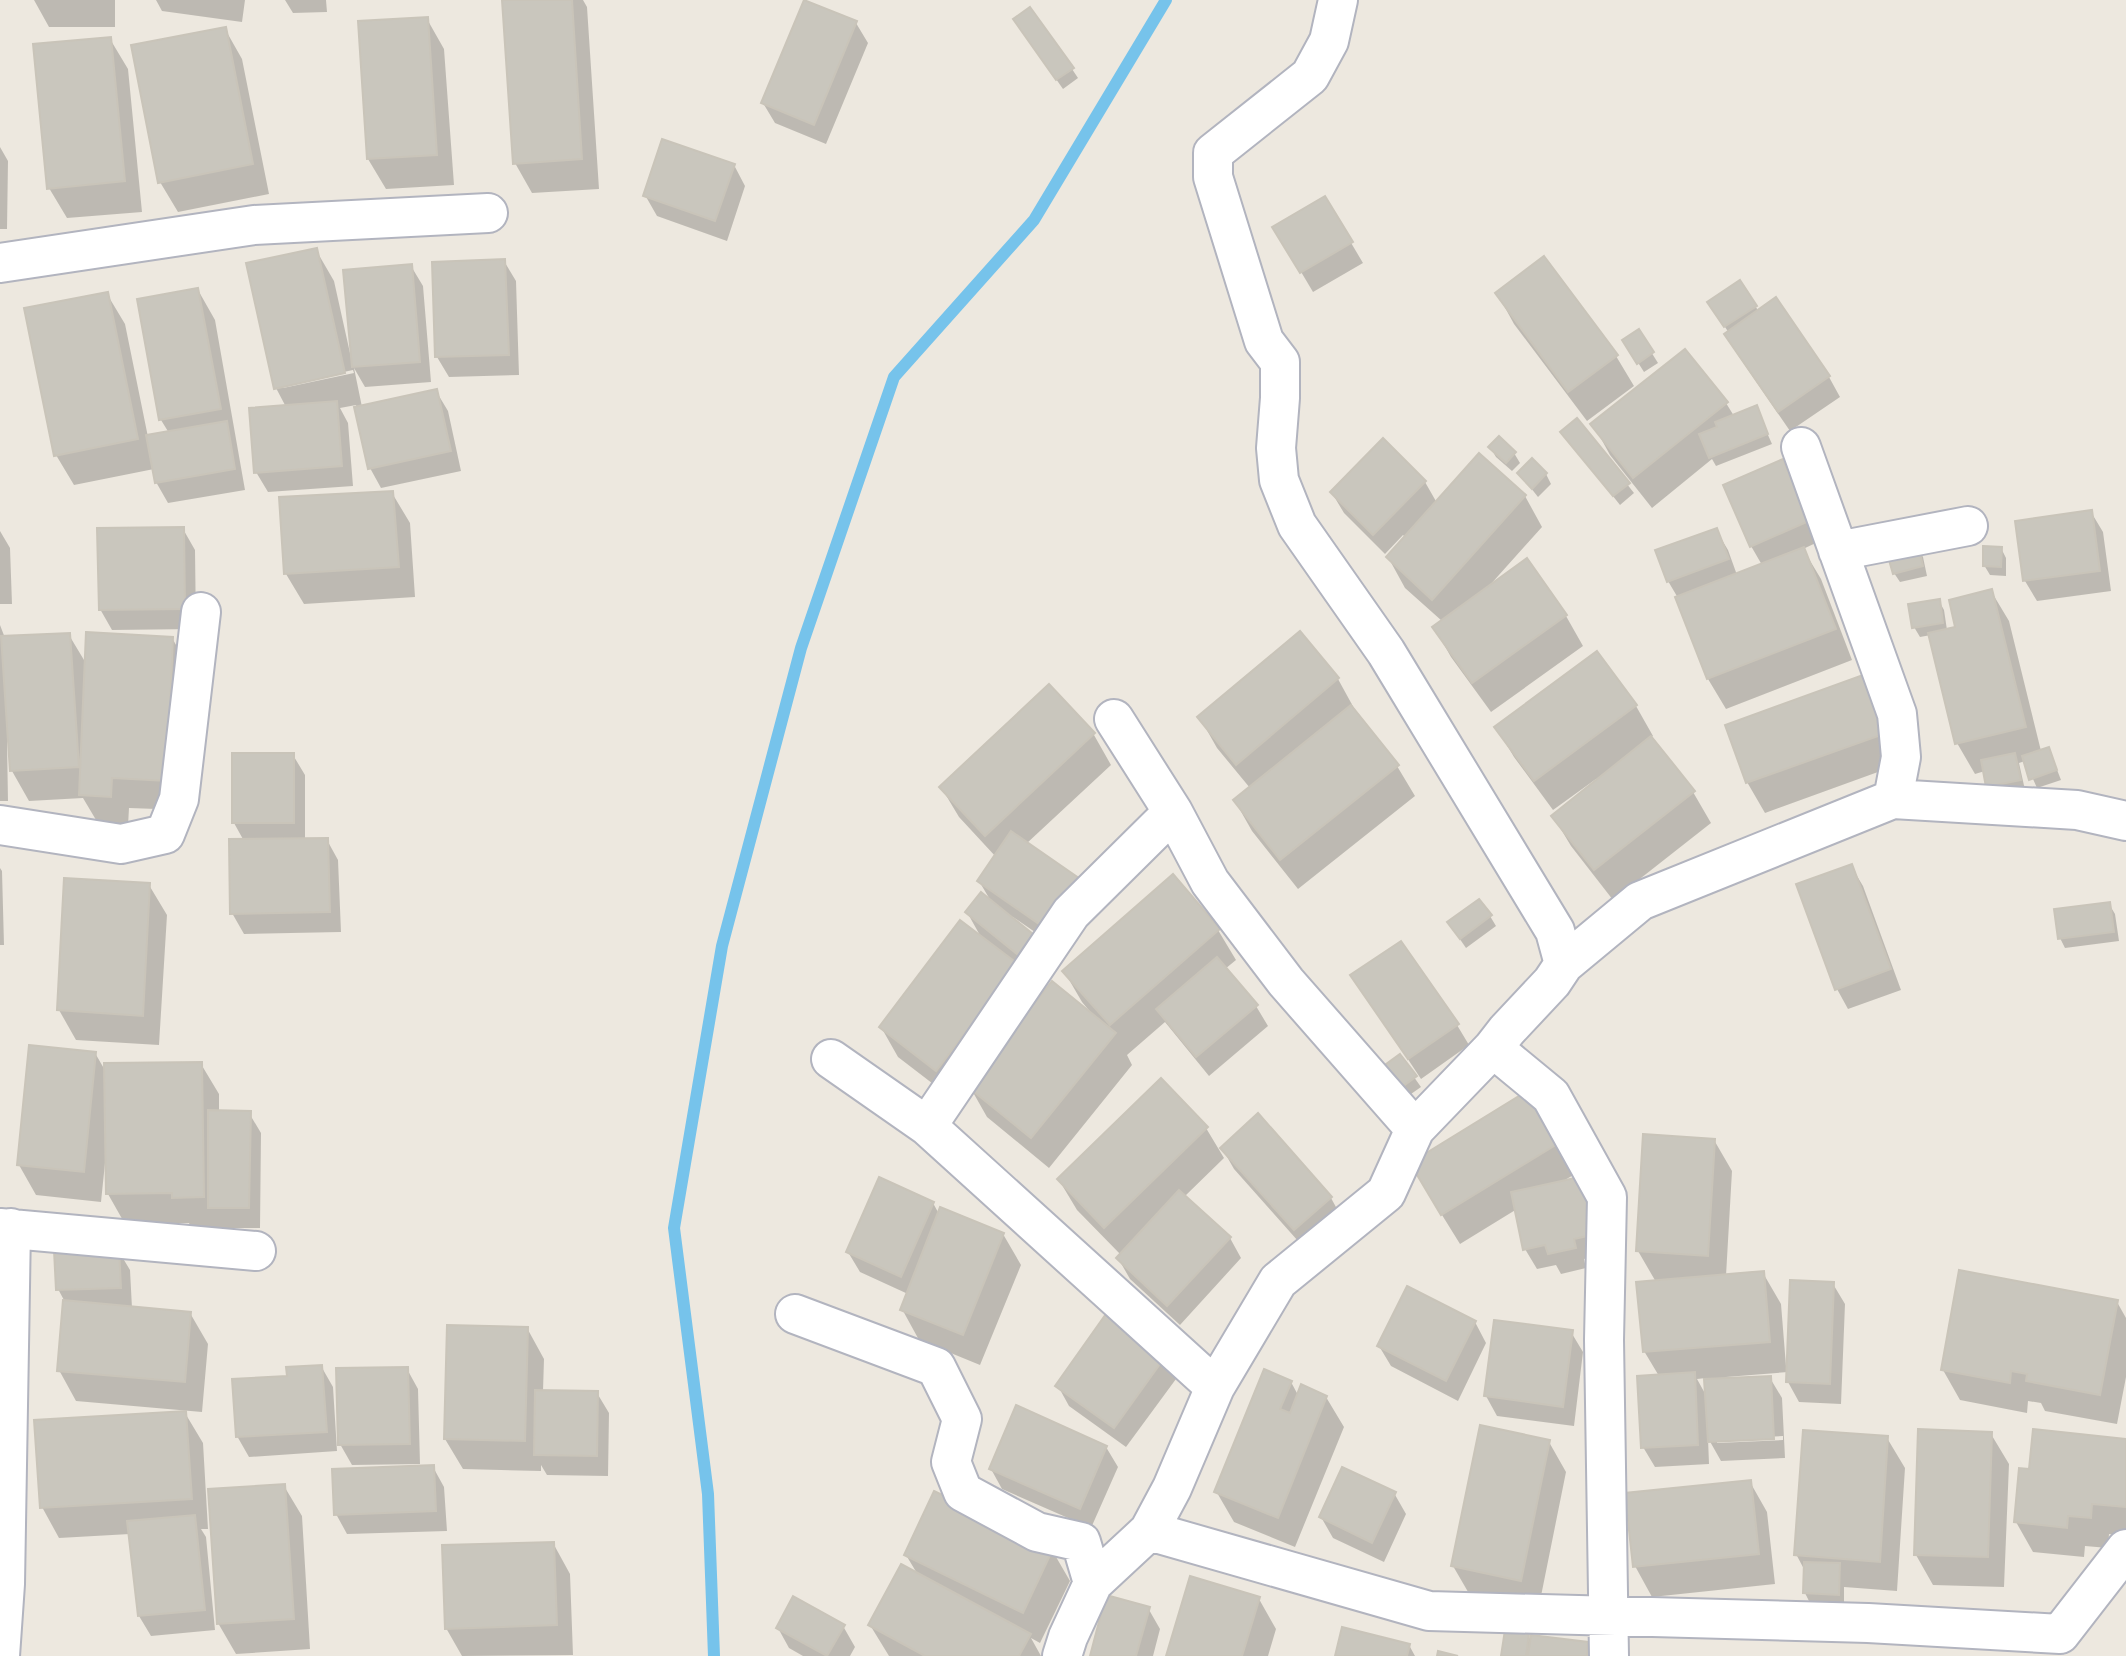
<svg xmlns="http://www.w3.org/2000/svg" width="2126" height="1656" viewBox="0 0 2126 1656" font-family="'IBM Plex Sans',sans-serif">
	<rect width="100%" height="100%" fill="#ede8df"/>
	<path fill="#0003" fill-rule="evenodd" d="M34,0H115V27H49Z
		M156,0H245L242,22L162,11Z
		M285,0H326L327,12L293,13Z
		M504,0H583L587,7L599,189L532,193L515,163Z
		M427,19L444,49L454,185L386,189L368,159Z
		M856,23L868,43L826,144L775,123L763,103Z
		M225,29L242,59L269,194L178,212L160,182Z
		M1021,29L1072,69L1078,78L1063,89Z
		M110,39L128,69L142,212L67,218L49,188Z
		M0,147L8,161L7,229H0Z
		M734,165L745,186L727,241L657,216L645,195Z
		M1325,199L1363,263L1313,292L1275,228Z
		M316,250L334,281L350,353L411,266L423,286L431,382L365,387L354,368L362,407L436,391L448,411L461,471L381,488L370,468L356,405L340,408L348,423L353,486L268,492L256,472L286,407L276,388ZM353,370L354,373L283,388V385Z
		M504,261L516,281L519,375L449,377L437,357Z
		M1740,282L1759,312L1829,377L1840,397L1790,431L1738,355L1726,335L1729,333L1715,312Z
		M198,290L215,320L245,490L168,503L156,482L154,469L74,485L56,455L107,294L125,324L148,437L169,433L161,420L139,301Z
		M1497,293L1616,356L1634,386L1587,421L1514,324Z
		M1638,331L1658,363L1644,372L1630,350Z
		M1726,403L1734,416L1756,408L1772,444L1716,466L1712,459L1652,508L1610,455L1593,424Z
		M1576,420L1634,493L1620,505L1562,432Z
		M1490,447L1514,453L1520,463L1512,471L1496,457Z
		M1479,456L1525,496L1542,527L1490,585L1566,616L1583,646L1491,712L1451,657L1434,627L1442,621L1405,588L1388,557L1406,538L1403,535L1385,554L1344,513L1332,493L1425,482L1437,503Z
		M1782,461L1793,482L1820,541L1803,549L1821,579L1852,660L1726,709L1708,679L1678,598L1668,581L1716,530L1728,550L1737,575L1762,565L1751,546Z
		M1519,473L1546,474L1551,484L1538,497Z
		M392,493L410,523L415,597L304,604L286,574Z
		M2091,512L2103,532L2111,591L2037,601L2025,581L2017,522Z
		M183,529L195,550L196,629L112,630L100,609Z
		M0,531L10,548L12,604H0Z
		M1918,548L1923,557L1927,576L1900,582L1894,573Z
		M2001,548L2006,558V576L1990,575L1984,565Z
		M1991,591L2009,621L2041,751L2049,749L2061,780L2037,788L2025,761L2019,763L2025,790L1993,796L1985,771L1975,774L1957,743L1931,635L1920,637L1914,627L1939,601L1944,610L1947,630L1958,628Z
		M0,625L5,638L69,635L87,665L172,638L190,669L184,810L129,808L128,826L99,825L83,798L29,801L12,771L10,741H7L8,801H0Z
		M1299,634L1338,679L1355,710L1353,711L1397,766L1415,796L1298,889L1252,831L1235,801L1250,788L1217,748L1200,718Z
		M1862,678L1900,764L1765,813L1747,782Z
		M1049,687L1094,735L1111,765L1026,844L1064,952L1013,917L1011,919L1043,944L954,1100L898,1057L881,1027L982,939L967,912L992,903L979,881L996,857L959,817L941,787Z
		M1636,706L1653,736L1650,738L1693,792L1711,823L1613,900L1571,846L1553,816L1597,781L1596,779L1553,810L1514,757L1496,727Z
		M293,755L305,775V840H327L338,860L341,932L244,934L232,913L244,841L234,823Z
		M1851,866L1863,886L1901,990L1848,1009L1837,989Z
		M0,868L2,871L4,945H0Z
		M149,885L167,915L159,1045L76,1040L59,1010Z
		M2109,904L2115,914L2119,941L2065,948L2060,938Z
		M1490,916L1496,926L1466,948L1455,932Z
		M1218,930L1236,960L1225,969L1256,1006L1268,1026L1209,1076L1165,1022L1127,1055L1132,1065L1049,1168L987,1117L970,1087L1092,1014L1082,1002L1064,971Z
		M1353,976L1457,1025L1469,1045L1421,1079Z
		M95,1053L106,1072L201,1064L219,1094V1112L249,1113L261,1133L260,1228H191L189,1223L125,1224L108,1194L107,1163H105L101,1202L36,1195L19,1165Z
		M1399,1056L1421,1087L1401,1101Z
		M1526,1093L1575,1174L1560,1183L1607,1254L1584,1259L1586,1268L1561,1274L1556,1265L1537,1269L1525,1249L1517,1209L1460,1244L1429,1194Z
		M1206,1128L1224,1158L1184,1197L1230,1238L1241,1258L1180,1325L1130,1279L1118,1258L1121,1255L1077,1210L1059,1180Z
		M1714,1140L1732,1171L1726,1276L1763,1273L1781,1304L1786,1366H1788L1833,1284L1845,1304L1841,1404L1799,1402L1788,1382V1372L1726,1377V1380L1770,1378L1782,1398L1785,1458L1721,1461L1708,1438L1709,1464L1655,1467L1643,1447L1659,1376L1644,1351L1656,1282L1638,1251ZM1706,1378L1707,1397L1697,1379ZM1783,1436V1440L1717,1443V1439Z
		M1222,1148L1331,1198L1342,1218L1306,1250L1234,1169Z
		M933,1203L939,1214L1003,1234L1021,1265L980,1365L919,1340L902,1309L908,1294L860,1272L848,1252Z
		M118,1250L130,1270L132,1308L190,1313L208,1344L202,1412L76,1401L59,1370L65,1302L58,1289Z
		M2117,1302L2126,1318V1377L2117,1424L2045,1411L2041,1403L2028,1401L2027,1413L1960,1400L1943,1370Z
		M1475,1322L1486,1343L1458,1401L1391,1366L1379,1346Z
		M527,1328L544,1359L543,1391L597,1393L609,1413L608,1476L547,1475L541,1465V1471L463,1469L445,1439Z
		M1571,1332L1583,1352L1574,1426L1497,1416L1486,1396Z
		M1164,1358L1176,1379L1126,1447L1069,1406L1058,1386Z
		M321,1366L333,1387L337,1451L249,1457L237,1436L288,1377Z
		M407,1369L418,1389L420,1464L352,1465L340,1444Z
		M1291,1382L1298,1395L1326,1397L1344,1427L1295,1547L1234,1522L1216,1491Z
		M185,1413L203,1443L208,1529H201L206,1537L215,1630L151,1636L139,1616L130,1534L59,1538L42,1507Z
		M1991,1434L2009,1464L2004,1587L1933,1585L1916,1555Z
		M1887,1438L1905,1468L1897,1591L1844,1587V1604L1810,1603L1805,1593V1571L1796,1554Z
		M2126,1441V1536L2109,1534L2108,1548L2085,1546L2084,1557L2033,1552L2016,1522L2031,1471Z
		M1549,1442L1566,1472L1538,1611L1471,1597L1453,1566Z
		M1106,1447L1118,1467L1091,1528L1002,1489L991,1469Z
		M433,1467L444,1487L447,1531L347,1534L336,1514Z
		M1750,1482L1767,1512L1775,1584L1652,1597L1635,1566Z
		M284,1486L302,1516L310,1649L236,1654L218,1623Z
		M1394,1493L1406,1514L1384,1562L1333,1538L1321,1517Z
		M553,1543L570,1574L573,1655L462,1656L446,1628Z
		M1052,1550L1070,1581L1040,1643L1031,1638L1041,1656H889L870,1625L918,1575L906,1555Z
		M1259,1599L1276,1629L1268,1656H1167Z
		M1148,1608L1160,1629L1153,1656H1091Z
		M843,1626L855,1647L850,1656H803L789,1648L778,1628Z
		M1528,1636L1532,1642L1587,1644L1594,1656H1503Z
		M1409,1645L1415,1656H1337Z"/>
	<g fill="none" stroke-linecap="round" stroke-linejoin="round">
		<path stroke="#76c3eb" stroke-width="12" d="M714,1656L708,1494L674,1228L722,946L801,648L894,377L1034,220L1166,0"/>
	</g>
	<path fill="#c9c6bd" stroke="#c9c4b9" stroke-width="2" d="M502,0H572L582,159L513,164Z
		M804,0L857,21L814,125L761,103Z
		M1030,7L1074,68L1056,80L1013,19Z
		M428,17L437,155L367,159L358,21Z
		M226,27L253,164L158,183L131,45Z
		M111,37L125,181L47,189L33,44Z
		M662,139L735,164L715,221L643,196Z
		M1325,196L1353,242L1300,273L1272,227Z
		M317,248L345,373L274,389L246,263Z
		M1544,256L1618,355L1568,392L1495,293Z
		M505,259L509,355L435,357L432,262Z
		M412,264L420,362L352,367L343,270Z
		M1740,280L1757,306L1724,327L1707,302Z
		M198,288L221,409L159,420L137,299Z
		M108,292L138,439L54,456L24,308Z
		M1776,297L1830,376L1778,412L1724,334Z
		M1639,329L1654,352L1637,364L1622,340Z
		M1685,349L1728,402L1633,478L1590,424Z
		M437,389L451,451L368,469L354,407Z
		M337,401L342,466L254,473L249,408Z
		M1757,405L1768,434L1709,458L1699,434L1717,427L1715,422Z
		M1577,418L1630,483L1613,496L1560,432Z
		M227,421L235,469L155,483L146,435Z
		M1499,436L1516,452L1506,463L1488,447Z
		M1383,438L1426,481L1373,535L1330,492Z
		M1479,453L1526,495L1432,600L1386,557Z
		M1532,458L1547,473L1532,489L1517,473Z
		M1783,459L1809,521L1750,547L1723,485Z
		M393,491L399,567L284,574L279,497Z
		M2092,510L2100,571L2023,581L2015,521Z
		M184,527L185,609L99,610L97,528Z
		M1717,528L1729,559L1667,582L1655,550Z
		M1918,546L1923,566L1893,574L1887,553Z
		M1983,546L2002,547L2001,567L1983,566Z
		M1804,547L1836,629L1707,679L1675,597Z
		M1527,558L1567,615L1472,683L1432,627Z
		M1992,589L2026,727L1955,744L1928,633L1955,627L1949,600Z
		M1940,599L1943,623L1912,628L1908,604Z
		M1300,631L1339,678L1236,765L1197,717Z
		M86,632L173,637L167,781L112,778L111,797L79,795Z
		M70,633L79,767L10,771L1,636Z
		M1597,651L1637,705L1534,781L1494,727Z
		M1863,675L1884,734L1746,783L1725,725Z
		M1049,684L1095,733L985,836L939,787Z
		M1351,705L1399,765L1280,860L1233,800Z
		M1651,736L1695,791L1594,870L1551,816Z
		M2049,747L2057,770L2029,780L2022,756Z
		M232,753H294V823H232Z
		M2015,753L2021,780L1986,787L1981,760Z
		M1011,831L1086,883L1052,933L977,881Z
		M328,838L330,912L230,914L229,839Z
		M1852,864L1891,969L1835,990L1796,884Z
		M1173,874L1220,929L1110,1025L1062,971Z
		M64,878L150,883L143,1016L57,1010Z
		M981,892L1044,943L1028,963L965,912Z
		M1479,899L1492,915L1460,939L1447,922Z
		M2110,902L2114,932L2058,939L2054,909Z
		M960,920L1018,964L936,1071L879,1027Z
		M1401,941L1459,1024L1408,1059L1350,975Z
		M1217,957L1258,1005L1196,1057L1156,1009Z
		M1052,981L1116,1033L1031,1138L968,1087Z
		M29,1045L96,1052L84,1172L17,1165Z
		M1400,1054L1417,1076L1395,1092L1378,1070Z
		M202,1062L204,1197L172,1198V1193L106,1194L104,1063Z
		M1161,1078L1208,1127L1104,1228L1057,1179Z
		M1527,1091L1559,1143L1441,1215L1410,1163Z
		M208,1110L251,1111L249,1208H208Z
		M1258,1113L1332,1197L1294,1230L1220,1148Z
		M1643,1134L1715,1139L1708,1256L1636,1251Z
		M1584,1176L1597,1234L1574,1239L1576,1248L1548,1254L1545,1245L1523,1250L1511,1192Z
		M879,1177L934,1202L901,1277L846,1252Z
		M1179,1190L1231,1237L1167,1306L1116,1258Z
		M940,1207L1004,1233L963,1335L900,1310Z
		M119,1248L121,1288L56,1290L54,1250Z
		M1959,1270L2118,1300L2100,1395L2026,1381L2027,1374L2011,1371L2010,1383L1941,1370Z
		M1764,1271L1770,1342L1643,1352L1636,1282Z
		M1790,1280L1834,1282L1830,1384L1786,1382Z
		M1407,1286L1476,1321L1446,1381L1377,1346Z
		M63,1300L191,1312L185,1382L57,1371Z
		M1106,1314L1165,1357L1114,1428L1055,1386Z
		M1494,1320L1573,1330L1563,1407L1484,1396Z
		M447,1325L528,1327L525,1441L444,1439Z
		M322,1365L327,1432L236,1437L232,1379L287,1376L286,1367Z
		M408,1367L410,1444L338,1445L336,1368Z
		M1264,1369L1292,1381L1280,1409L1290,1413L1301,1384L1327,1396L1278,1518L1214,1492Z
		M1695,1372L1698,1445L1641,1448L1637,1376Z
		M1771,1376L1774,1439L1708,1442L1704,1379Z
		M535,1390L598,1391L597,1456L534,1455Z
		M1016,1405L1107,1446L1080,1509L989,1469Z
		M186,1411L192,1499L40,1508L34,1420Z
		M1480,1425L1550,1440L1521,1581L1451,1566Z
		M1918,1429L1992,1432L1988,1557L1914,1555Z
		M2033,1429L2126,1439V1507L2092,1504L2091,1518L2068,1516L2067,1528L2014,1522L2019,1468L2029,1469Z
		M1803,1430L1888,1436L1880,1562L1794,1555Z
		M434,1465L436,1511L334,1515L332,1469Z
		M1342,1467L1396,1492L1372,1543L1319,1517Z
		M1751,1480L1759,1554L1633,1567L1625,1493Z
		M285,1484L294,1619L217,1624L208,1489Z
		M934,1491L1053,1549L1023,1613L904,1555Z
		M195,1515L205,1610L138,1616L127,1521Z
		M554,1542L557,1625L445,1629L442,1545Z
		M1804,1562L1840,1563L1839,1595L1803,1593Z
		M901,1564L1031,1634L1019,1656H925L868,1625Z
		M1190,1576L1260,1597L1242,1656H1166Z
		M1106,1595L1150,1607L1136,1656H1090Z
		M793,1596L845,1625L827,1656L776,1628Z
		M1342,1627L1410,1644L1407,1656H1335Z
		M1505,1630L1529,1634L1526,1656H1501Z
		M1531,1635L1588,1642L1587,1656H1528Z
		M1438,1651L1458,1656H1437Z"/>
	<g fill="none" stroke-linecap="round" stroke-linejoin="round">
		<g stroke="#b2b4bf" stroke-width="42">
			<path id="street" d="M1338,0L1329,41L1310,76L1213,153V177L1264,341L1280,362V398L1276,448L1279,480L1297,525L1386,652L1555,931L1564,964
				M0,263L254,225L488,213
				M1801,447L1897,714L1901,757L1893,799
				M1838,551L1968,526
				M1114,719L1173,812L1210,882L1286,982L1415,1129
				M0,825L121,844L165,834L179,799L201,612
				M831,1059L927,1126L1215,1387
				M927,1126L1071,913L1173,812
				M0,1228L256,1251
				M795,1314L936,1367L962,1419L951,1462L963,1492L1037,1532L1081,1542L1093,1583
				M1149,1531L1429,1611L1868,1623L2060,1634
				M2060,1634L2126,1549
				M0,1656L5,1584L11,1228
				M1062,1656L1068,1637L1093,1583L1149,1531L1172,1488L1215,1387L1278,1281L1386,1193L1415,1129L1493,1048
				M1609,1656L1604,1340L1607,1197L1551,1096L1493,1048L1507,1030L1552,982L1564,964L1640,901L1893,799L2077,810L2126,821"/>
		</g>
		<use href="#street" stroke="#fff" stroke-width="38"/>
	</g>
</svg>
